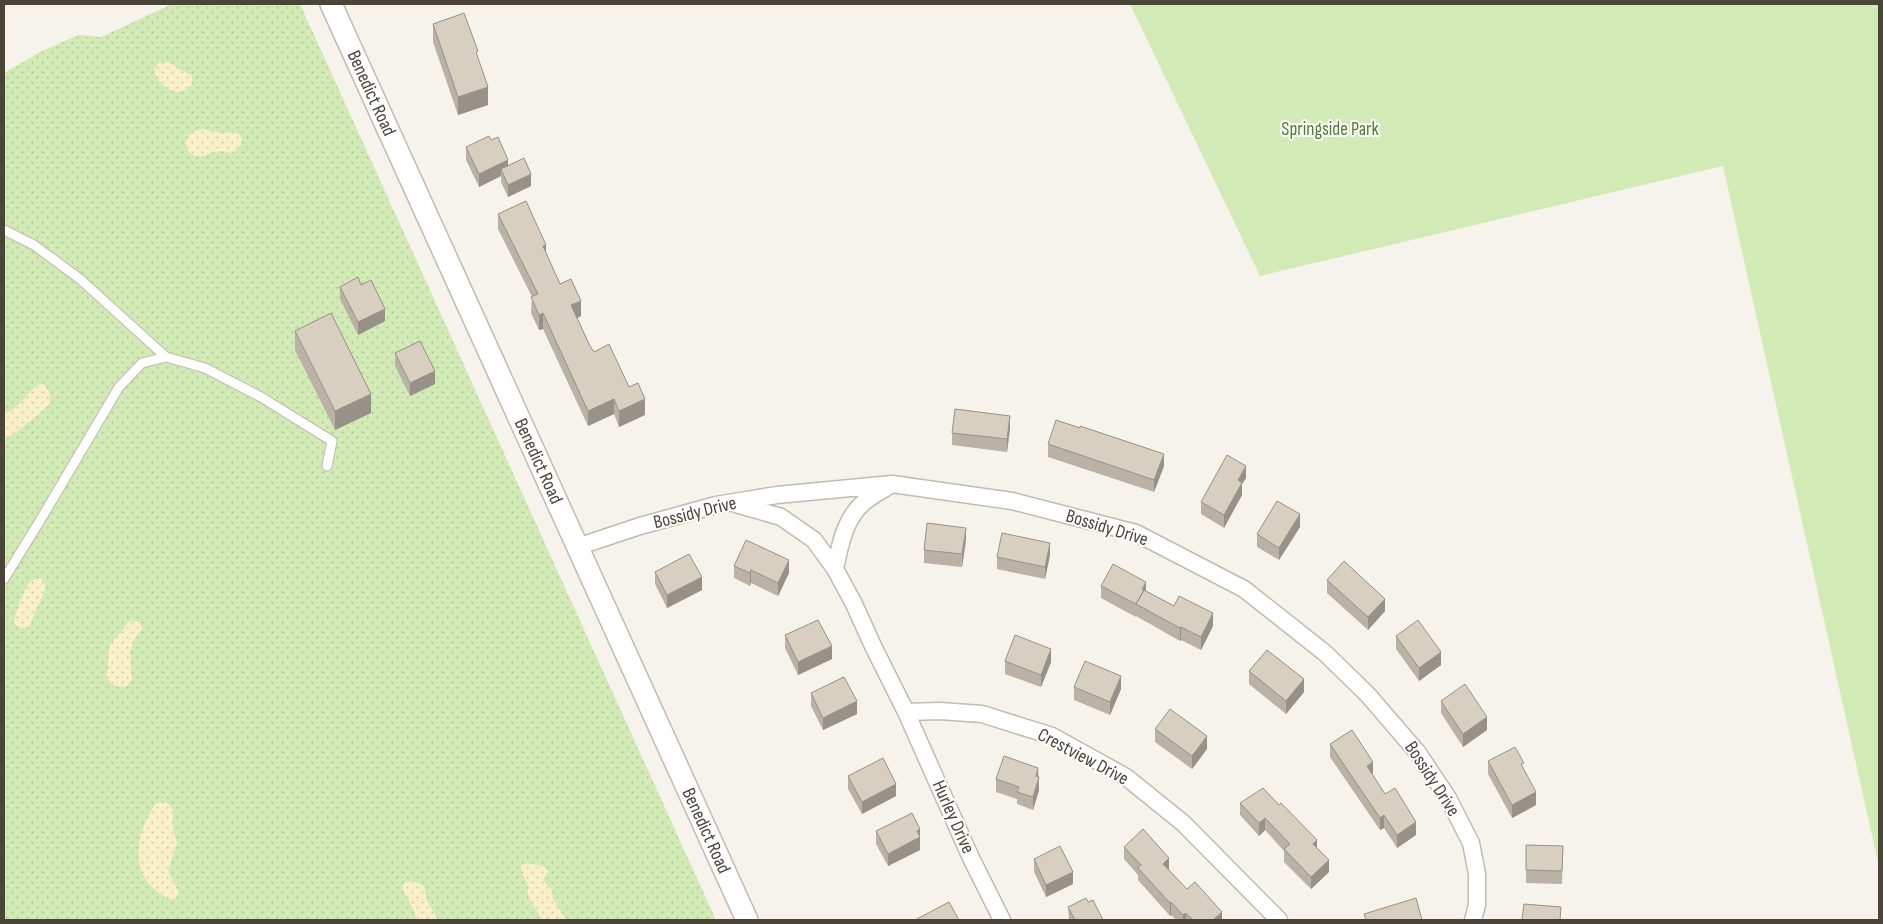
<svg xmlns="http://www.w3.org/2000/svg" width="1883" height="924" viewBox="0 0 1883 924" font-family="'Sofia Sans Condensed',sans-serif">
	<defs>
		<pattern id="grass-dots" width="8" height="8" patternUnits="userSpaceOnUse" patternTransform="scale(1.25)"><rect width="8" height="8" fill="#d2eab5"/><path d="M2 2h.1M6 6h.1" fill="none" stroke="#b6ca9c" stroke-width="1.8" stroke-linecap="round"/></pattern>
		<pattern id="sand-dots" width="8" height="8" patternUnits="userSpaceOnUse" patternTransform="scale(1.25)"><rect width="8" height="8" fill="#f9efc9"/><path d="M2 2h.1M6 6h.1" fill="none" stroke="#d7cead" stroke-width="1.8" stroke-linecap="round"/></pattern>
	</defs>
	<rect width="100%" height="100%" fill="#f6f3ec"/>
	<path fill="url(#grass-dots)" d="M172,4H300L716,920H4V73L40,52L78,35L101,37Z"/>
	<path fill="url(#sand-dots)" d="M168,62L192,76V85C178,100 158,86 154,70C157,62 161,62 168,62Z
		M202,129L222,133L232,132L237,133L242,138L241,145L232,154C228,152 224,151 220,151C209,152 195,164 187,149C185,145 186,141 188,137C191,132 196,130 202,129Z
		M43,383L49,391L50,403C44,410 11,438 4,439V414C22,408 29,387 43,383Z
		M41,578L45,584V590L29,627L21,629L14,623C15,615 24,589 29,583C32,579 36,579 41,578Z
		M132,620L139,622L142,629L134,640L130,652L132,680L127,686C117,688 111,686 106,676C106,672 108,669 108,664C109,643 108,648 121,632C125,627 126,623 132,620Z
		M163,802L170,805L173,810V829L177,843L168,871L179,893L175,899C168,900 163,895 158,892C127,870 138,829 156,803Z
		M522,864C531,865 545,862 548,872L543,880L552,890L553,899L566,920H542C539,911 531,904 528,895C527,891 529,887 527,883C524,876 519,872 522,864Z
		M409,881C430,884 422,888 428,902C431,908 435,914 438,920H416L415,912L402,888L404,883Z"/>
	<path fill="#d2eab5" d="M1130,4H1879V867L1723,166L1260,276Z"/>
	<g fill="none" stroke-linecap="round" stroke-linejoin="round">
		<g stroke="#c2bbae" stroke-width="11">
			<path id="service" d="M4,230L34,245L80,279L166,357
				M4,579L41,519L119,387L142,363L166,357L205,368L261,397L332,441L327,466"/>
		</g>
		<g stroke="#c2bbae" stroke-width="19">
			<path id="minor" d="M890,485C881,491 871,496 863,503C844,520 840,546 835,569L854,604L873,646L906,712L940,711L982,714L1052,736L1126,777L1183,823L1279,920
				M736,504L781,517L814,540L835,569
				M577,547L640,526L716,505L777,495L892,484L1012,501L1136,533L1244,589L1325,653L1368,695L1418,753L1448,798L1471,843L1477,874V905L1473,920
				M906,712L971,858L1002,920"/>
		</g>
		<g stroke="#c2bbae" stroke-width="24">
			<g id="tertiary">
				<path id="s1" d="M331,4L747,920"/>
			</g>
		</g>
		<use href="#service" stroke="#fff" stroke-width="9"/>
		<use href="#minor" stroke="#fff" stroke-width="16"/>
		<use href="#tertiary" stroke="#fff" stroke-width="21"/>
	</g>
	<path fill="#bab2a6" d="M433,24L478,58L488,105L458,115L433,42Z
		M491,140L508,166L531,186L508,197L501,182V176L479,187L466,160V147Z
		M498,214L546,254L560,284L581,316L577,318L590,346L594,352L629,387L645,415L619,427L614,414L588,426L543,329L539,330L531,313L532,297L498,229Z
		M361,285L385,321L358,335L340,299V287Z
		M295,331L371,413L335,430L295,350Z
		M395,353L435,384L410,396L395,366Z
		M1010,428L1007,452L952,445V433Z
		M1080,428L1164,466L1154,492L1048,457V444Z
		M1246,478L1242,484V495L1224,528L1201,514V502Z
		M1300,527L1279,560L1257,547V534Z
		M966,540L962,567L924,563V550Z
		M1050,555L1045,579L997,569V557Z
		M734,566L789,573L778,596L751,583L750,586L734,578Z
		M655,572L702,590L667,608L655,584Z
		M1327,580L1385,611L1368,630L1327,593Z
		M1101,586L1146,591L1213,626L1201,650L1181,640L1180,641L1136,616V615V617L1101,598Z
		M785,635L832,659L798,675L785,648Z
		M1396,636L1441,665L1419,681L1396,649Z
		M1005,661L1051,662L1041,687L1005,674Z
		M1249,671L1304,692L1286,714L1249,684Z
		M1074,687L1121,689L1110,715L1074,700Z
		M811,693L857,714L823,730L811,706Z
		M1441,701L1487,730L1463,747L1441,713Z
		M1155,729L1207,749L1192,769L1155,742Z
		M1330,744L1373,775L1385,794L1416,835L1397,848L1384,828L1380,830L1330,757Z
		M1488,761L1524,769L1536,805L1512,818L1488,774Z
		M848,776L896,796L862,814L848,789Z
		M1038,777L1039,790L1033,810L1017,804V799L996,792V779Z
		M1240,803L1317,847L1329,872L1311,889L1284,862V851L1265,830L1259,836L1240,815Z
		M920,829V850L888,866L876,844V831Z
		M1526,845L1563,846L1562,884L1526,883Z
		M1124,847L1169,870L1187,889L1222,920H1176L1171,915L1170,916L1138,880V875L1124,859Z
		M1034,859L1073,884L1046,897L1034,872Z
		M1088,902L1103,920H1069L1068,907Z"/>
	<path fill="#979187" d="M488,87V105L458,115V97Z
		M508,160V172L501,169V176L479,187V174Z
		M531,174V186L508,197V185Z
		M546,245V260L543,246Z
		M581,301V316L571,321V305Z
		M385,309V321L358,335V322Z
		M543,313V329L539,330V315Z
		M435,371V384L410,396V383Z
		M371,394V413L335,430V411Z
		M614,399V414L588,426V411Z
		M645,399V415L619,427V411Z
		M1010,416V428L1007,452V439Z
		M1164,454V466L1154,492V480Z
		M1246,466V478L1242,484V495L1224,528V515L1238,480Z
		M1300,514V527L1279,560V548Z
		M966,528V540L962,567V554Z
		M1050,543V555L1045,579V567Z
		M789,560V573L778,596V583Z
		M751,570V583L750,586V573Z
		M702,577V590L667,608V595Z
		M1146,582V594L1136,604V617V604Z
		M1385,599V611L1368,630V617Z
		M1213,613V626L1201,650V637Z
		M1181,627V640L1180,641V628Z
		M832,646V659L798,675V662Z
		M1051,649V662L1041,687V675Z
		M1441,652V665L1419,681V668Z
		M1121,676V689L1110,715V702Z
		M1304,679V692L1286,714V701Z
		M857,701V714L823,730V718Z
		M1487,717V730L1463,747V734Z
		M1207,736V749L1192,769V756Z
		M1373,762V775L1367,766Z
		M1038,768L1039,790L1033,810V797L1036,776Z
		M896,784V796L862,814V802Z
		M1536,792V805L1512,818V805Z
		M1384,815V828L1380,830V818Z
		M1265,818V830L1259,836V823Z
		M1416,822V835L1397,848V835Z
		M920,829V850L888,866V854L917,831Z
		M1317,840V853L1313,844Z
		M1169,858V871L1163,864Z
		M1329,860V872L1311,889V877Z
		M1073,872V884L1046,897V885Z
		M1171,902V915L1170,916V903Z
		M1222,912V920H1213Z
		M1186,913V920H1183V915Z"/>
	<path fill="#d8cfc1" stroke="#979187" d="M464,13L478,51L476,52L488,87L458,97L433,24Z
		M489,136L491,140L498,137L508,160L479,174L466,147Z
		M524,158L531,174L508,185L501,169Z
		M526,201L546,245L543,246L560,284L571,279L581,301L571,305L590,346L594,352L609,344L629,387L638,383L645,399L619,411L614,399L588,411L543,313L539,315L531,297L538,294L498,214Z
		M358,277L361,285L371,280L385,309L358,322L340,287Z
		M331,313L371,394L335,411L295,331Z
		M420,341L435,371L410,383L395,353Z
		M955,409L1010,416L1007,439L952,433Z
		M1056,420L1080,428V426L1164,454L1154,480L1048,444Z
		M1227,455L1246,466L1238,480L1242,483L1224,515L1201,502Z
		M1277,501L1300,514L1279,548L1257,534Z
		M927,523L966,528L962,554L924,550Z
		M1002,533L1050,543L1045,567L997,557Z
		M746,540L789,560L778,583L751,570L750,573L734,566Z
		M689,554L702,577L667,595L655,572Z
		M1344,561L1385,599L1368,617L1327,580Z
		M1113,564L1146,582L1142,589L1144,590L1136,604L1101,586Z
		M1144,590L1174,606L1179,596L1213,613L1201,637L1181,627L1180,628L1136,604Z
		M818,620L832,646L798,662L785,635Z
		M1418,620L1441,652L1419,668L1396,636Z
		M1015,635L1051,649L1041,675L1005,661Z
		M1267,650L1304,679L1286,701L1249,671Z
		M1085,661L1121,676L1110,702L1074,687Z
		M844,677L857,701L823,718L811,693Z
		M1465,684L1487,717L1463,734L1441,701Z
		M1170,709L1207,736L1192,756L1155,729Z
		M1352,730L1373,762L1367,766L1385,794L1395,788L1416,822L1397,835L1384,815L1380,818L1330,744Z
		M1515,747L1524,763L1521,764L1536,792L1512,805L1488,761Z
		M1004,756L1038,768L1036,776L1039,777L1033,797L1017,792L1019,787L996,779Z
		M883,758L896,784L862,802L848,776Z
		M1263,788L1279,805L1281,803L1317,840L1313,844L1329,860L1311,877L1284,849L1290,844L1265,818L1259,823L1240,803Z
		M912,813L920,829L917,831L920,837L888,854L876,831Z
		M1143,829L1169,858L1163,864L1187,889L1195,882L1222,912L1213,920H1193L1186,913L1183,915L1171,902L1170,903L1138,868L1141,865L1124,847Z
		M1526,845L1563,846L1562,871L1526,870Z
		M1060,846L1073,872L1046,885L1034,859Z
		M1086,898L1088,902L1093,900L1103,920H1075L1068,907Z
		M1416,898L1422,920H1366L1364,914Z
		M949,902L959,920H915Z
		M1524,904L1561,907L1560,920H1522Z"/>
	<g text-anchor="middle" dominant-baseline="central" stroke-width="4" stroke-linejoin="round" paint-order="stroke">
		<g font-size="19" fill="#4b4439" stroke="#fff">
			<text stroke="none"><textPath href="#s1" startOffset="98">Benedict Road</textPath></text>
			<text stroke="none"><textPath href="#s1" startOffset="502">Benedict Road</textPath></text>
			<text transform="translate(695 513) rotate(-14)">Bossidy Drive</text>
			<text transform="translate(1107 528) rotate(17)">Bossidy Drive</text>
			<text transform="translate(1083 757) rotate(28)">Crestview Drive</text>
			<text transform="translate(1432 779) rotate(57)">Bossidy Drive</text>
			<text transform="translate(953 817) rotate(66)">Hurley Drive</text>
			<text stroke="none"><textPath href="#s1" startOffset="908">Benedict Road</textPath></text>
		</g>
		<g font-size="19" fill="#4a7f2a" stroke="#fff">
			<text x="1330" y="129">Springside Park</text>
		</g>
	</g>
	<rect width="1883" height="924" fill="none" stroke="#4b4439" stroke-width="10"/>
</svg>
